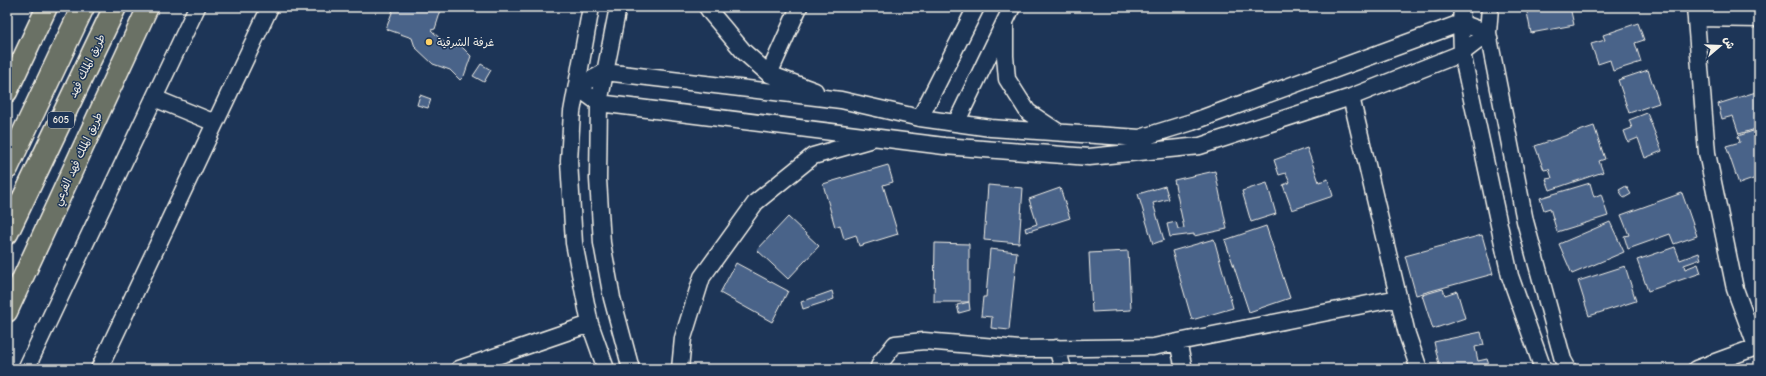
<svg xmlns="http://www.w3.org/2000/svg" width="1766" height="376" viewBox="0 0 1766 376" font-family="'Comic Neue','Playpen Sans Arabic',sans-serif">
	<rect width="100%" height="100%" fill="#1d3557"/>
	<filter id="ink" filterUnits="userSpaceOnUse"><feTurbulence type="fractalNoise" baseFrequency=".025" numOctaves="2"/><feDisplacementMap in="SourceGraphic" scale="8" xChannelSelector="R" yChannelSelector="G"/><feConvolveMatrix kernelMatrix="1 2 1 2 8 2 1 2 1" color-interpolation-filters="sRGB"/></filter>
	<g filter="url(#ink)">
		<path fill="#4a6389" stroke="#f4f1e8" d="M394,7H442L435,29L431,30L451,49L460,45L471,56L464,76L460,80L450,70L433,64L415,47L412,38L386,29Z
			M1526,7H1570L1574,25L1531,33Z
			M1638,23L1644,40L1635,43L1641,62L1613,71L1610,60L1598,64L1591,44L1605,40L1603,35Z
			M481,64L491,70L484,82L473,76Z
			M1648,70L1659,103L1629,113L1618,80Z
			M1759,91V128L1739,134L1733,116L1722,119L1718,104Z
			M420,95L431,99L428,108L417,105Z
			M1647,113L1662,151L1645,158L1638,138L1628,142L1624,131L1632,128L1629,120Z
			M1594,126L1605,159L1599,161L1603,172L1550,190L1546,179L1552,178L1549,169L1544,170L1535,146Z
			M1759,129V177L1739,184L1726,146L1740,142L1738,136Z
			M1307,148L1319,182L1328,179L1333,196L1292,210L1283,185L1290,182L1286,173L1279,175L1274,160Z
			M888,165L893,182L883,185L898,234L859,246L856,235L844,239L840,225L835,227L823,184Z
			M1215,171L1227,229L1194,236V234L1170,237L1167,224L1176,222L1178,229L1184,228L1174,180Z
			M1267,183L1276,214L1251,222L1242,191Z
			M1590,183L1594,197L1601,194L1608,216L1557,232L1550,208L1544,210L1540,198Z
			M988,185L1023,188L1019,243L984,240Z
			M1165,186L1169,199L1153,203L1164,240L1153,244L1138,194Z
			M1626,186L1631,194L1624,198L1619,190Z
			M1060,188L1070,218L1026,232L1025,228L1037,224L1029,199Z
			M1682,193L1697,236L1674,244L1670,234L1628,249L1624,236L1629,235L1621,215Z
			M788,217L819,246L788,279L757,250Z
			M1610,222L1624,252L1572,274L1559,244Z
			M1266,226L1290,298L1249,312L1225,240Z
			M1482,235L1493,274L1416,295L1405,256Z
			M1214,239L1233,308L1192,320L1172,251Z
			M935,243L969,244V302H934Z
			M1675,247L1680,260L1699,253L1701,259L1684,265L1685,269L1698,264L1701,273L1648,291L1637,260Z
			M990,249L1017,252L1009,330L991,328L992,317L981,316L983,297H986Z
			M1128,251L1131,310L1092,312L1089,253Z
			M736,263L788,291L772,322L720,293Z
			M1625,266L1636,301L1589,316L1578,281Z
			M1443,289L1445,295L1457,291L1465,318L1433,329L1422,295Z
			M832,291L834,299L803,309L801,302Z
			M969,302L970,310L959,313L957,305Z
			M1481,332L1484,345L1475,347L1478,361L1487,359L1489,365L1474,369H1440L1434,342Z"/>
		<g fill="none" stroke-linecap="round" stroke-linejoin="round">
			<g stroke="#f4f1e8" stroke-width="19">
				<path id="minor" d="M591,7L572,112L569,161L574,243L590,324L606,369
					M618,7L599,103L598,179L602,243L612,298L631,369
					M707,7L711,13L744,52L769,74L815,91
					M1462,7L1461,23L1462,53L1510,276L1543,369
					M1490,7L1488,33L1525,221L1563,360L1568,369
					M1695,7L1707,153L1735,289L1756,346
					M1697,18L1759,19
					M1005,21V56L1007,79L1028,112L1058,132
					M1461,23L1488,33L1462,53L1351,97L1200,146L1089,157L944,146L599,103L577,87L605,72L841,100L920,118L991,128L1140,138L1192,122Z
					M769,74L799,7
					M1351,97L1407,334L1419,369
					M154,98L215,123
					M920,118L976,7
					M956,123L1012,7
					M1178,342L1184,369
					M1057,348L1063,369
					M26,369L197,7
					M99,369L270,7
					M459,369L590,324
					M680,369L683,338L702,277L756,202L813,156L869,140
					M878,369L881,362L895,344L924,341L1020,349L1153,347L1398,298
					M1696,369L1759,346"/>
			</g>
			<g stroke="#f4f1e8" stroke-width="23">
				<path id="major" d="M7,92L47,7
					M7,312L148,7"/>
			</g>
			<g stroke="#f4f1e8" stroke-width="25">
				<path id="highway" d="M7,168L83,7
					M7,233L115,7"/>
			</g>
			<use href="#minor" stroke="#1d3557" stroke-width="16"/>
			<use href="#major" stroke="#6b7165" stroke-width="20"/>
			<use href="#highway" stroke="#6b7165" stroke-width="22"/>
		</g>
	</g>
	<circle fill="#ffd166" stroke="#1d3557" stroke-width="1.5" cx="429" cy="42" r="4"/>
	<g text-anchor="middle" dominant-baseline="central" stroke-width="3" stroke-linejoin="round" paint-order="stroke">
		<rect fill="#1d3557" stroke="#b4b9bc" stroke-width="1" x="48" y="112" width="26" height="16" rx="3"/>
		<g font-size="10" font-weight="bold" fill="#f4f1e8">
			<text x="61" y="120">605</text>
		</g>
		<g font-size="11" fill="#f4f1e8" stroke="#1d3557" text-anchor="start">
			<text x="437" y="42">غرفة الشرقية</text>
		</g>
		<g font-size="11" fill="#f4f1e8" stroke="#1d3557">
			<text transform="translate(87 66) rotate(-64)">طريق الملك فهد</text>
			<text transform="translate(78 159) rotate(-65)">طريق الملك فهد الفرعي</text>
		</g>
	</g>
	<rect width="1766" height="376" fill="none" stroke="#1d3557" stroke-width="24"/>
	<rect x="12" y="12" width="1742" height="352" fill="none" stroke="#f4f1e8" stroke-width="1.5" filter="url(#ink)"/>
	<g transform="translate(1720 46) rotate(71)" stroke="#1d3557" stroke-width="3" paint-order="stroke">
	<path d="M0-3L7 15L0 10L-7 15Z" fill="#f4f1e8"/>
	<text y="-6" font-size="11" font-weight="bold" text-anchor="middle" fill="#f4f1e8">ش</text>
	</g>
</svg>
